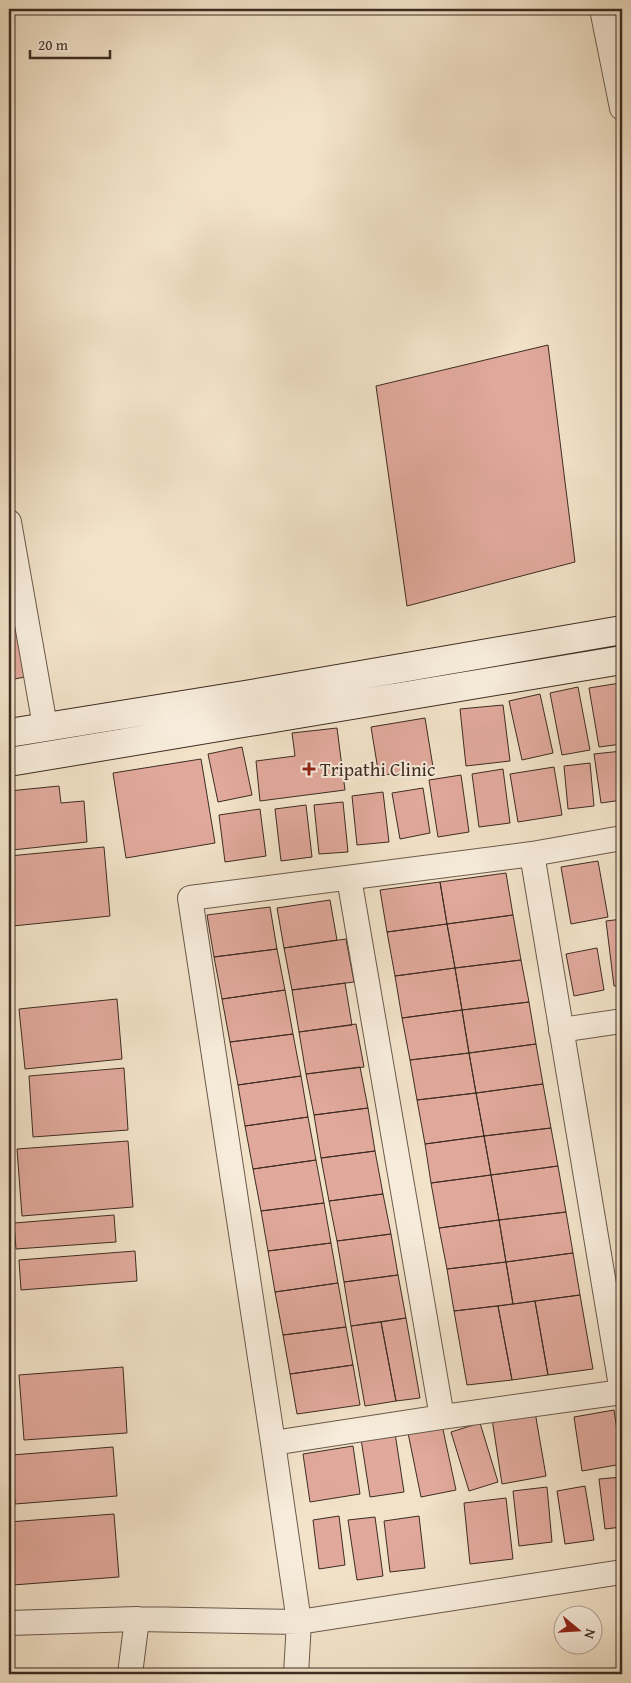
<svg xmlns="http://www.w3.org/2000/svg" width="631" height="1683" viewBox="0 0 631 1683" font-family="'Gentium Book Plus',serif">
	<rect width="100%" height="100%" fill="#f2e2c8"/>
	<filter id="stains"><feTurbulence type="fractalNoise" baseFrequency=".004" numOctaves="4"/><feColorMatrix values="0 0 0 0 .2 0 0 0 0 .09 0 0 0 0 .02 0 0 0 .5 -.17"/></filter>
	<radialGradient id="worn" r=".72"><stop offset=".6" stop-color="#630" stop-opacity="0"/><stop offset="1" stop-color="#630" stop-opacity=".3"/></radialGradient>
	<path fill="#e1a99c" stroke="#3e2c22" d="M548,345L575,562L407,606L376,386Z
		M9,579L25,677L9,680Z
		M620,683L622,696V744L599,747L589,688Z
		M578,687L590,750L562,755L550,693Z
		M540,694L553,753L522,760L509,701Z
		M503,705L510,761L466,766L460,709Z
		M425,718L433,767L379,776L371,727Z
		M337,728L345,790L260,801L256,761L295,756L292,733Z
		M242,747L252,795L218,802L208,754Z
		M622,751V800L601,803L594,754Z
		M201,759L215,843L126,858L113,773Z
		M590,763L594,806L568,809L564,766Z
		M554,767L562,815L518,822L510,774Z
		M503,769L510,823L479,827L472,774Z
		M461,775L469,832L438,837L429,780Z
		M59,786L61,803L84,801L87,842L12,850L9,820V791Z
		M423,788L430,833L400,839L392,793Z
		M383,792L389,842L357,845L352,796Z
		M343,802L348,852L319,854L314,805Z
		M306,805L312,857L281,861L275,809Z
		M260,809L266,856L225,862L219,815Z
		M104,847L110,916L13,926L9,881V856Z
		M598,861L608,917L571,924L561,867Z
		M506,873L513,915L447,924L440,882Z
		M440,882L447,924L387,932L380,890Z
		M330,900L337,940L284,948L277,908Z
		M270,907L277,949L214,957L207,915Z
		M513,915L521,960L455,968L447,924Z
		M622,919V985L614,986L606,921Z
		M447,924L455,968L395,976L387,932Z
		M346,939L354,982L292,990L284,948Z
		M597,948L604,990L574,996L566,954Z
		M277,949L285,990L222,999L214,957Z
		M521,960L529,1002L462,1010L455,968Z
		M455,968L462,1010L402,1018L395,976Z
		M345,983L352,1025L299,1032L292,990Z
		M285,990L293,1034L230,1042L222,999Z
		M117,999L122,1059L25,1069L19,1009Z
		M529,1002L536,1044L469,1053L462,1010Z
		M462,1010L469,1053L410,1060L402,1018Z
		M356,1024L364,1067L306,1074L299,1032Z
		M293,1034L301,1076L238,1085L230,1042Z
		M536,1044L543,1084L476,1093L469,1053Z
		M469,1053L476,1093L417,1100L410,1060Z
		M360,1067L368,1108L314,1115L306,1074Z
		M124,1068L128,1130L33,1137L29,1076Z
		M301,1076L308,1117L245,1126L238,1085Z
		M543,1084L551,1128L484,1136L476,1093Z
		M476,1093L484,1136L425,1144L417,1100Z
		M368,1108L375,1151L321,1158L314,1115Z
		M308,1117L316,1160L253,1169L245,1126Z
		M551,1128L558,1166L491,1175L484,1136Z
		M484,1136L491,1175L431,1183L425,1144Z
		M128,1141L133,1207L22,1216L17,1149Z
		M375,1151L383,1194L329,1201L321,1158Z
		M316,1160L324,1203L261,1211L253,1169Z
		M558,1166L566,1212L499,1220L491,1175Z
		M491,1175L499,1220L439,1228L431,1183Z
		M383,1194L391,1234L337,1241L329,1201Z
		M324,1203L331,1243L268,1251L261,1211Z
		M566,1212L573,1253L506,1262L499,1220Z
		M114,1215L116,1242L16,1249L14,1223Z
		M499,1220L506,1262L447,1269L439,1228Z
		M391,1234L398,1275L344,1282L337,1241Z
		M331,1243L338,1283L275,1292L268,1251Z
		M135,1251L137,1281L21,1290L19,1260Z
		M573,1253L580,1295L513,1304L506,1262Z
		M506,1262L513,1304L454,1311L447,1269Z
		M398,1275L406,1318L351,1326L344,1282Z
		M338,1283L346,1327L283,1335L275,1292Z
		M580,1295L593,1369L548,1375L535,1301Z
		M535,1301L548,1375L512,1380L498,1306Z
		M498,1306L512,1380L467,1385L454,1311Z
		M406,1318L420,1398L396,1401L381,1322Z
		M381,1322L396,1401L365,1406L351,1326Z
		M346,1327L353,1365L290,1374L283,1335Z
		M353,1365L360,1405L297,1414L290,1374Z
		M123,1367L127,1433L24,1440L19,1375Z
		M614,1410L622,1464L582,1471L574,1417Z
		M535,1412L546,1476L502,1484L492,1419Z
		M480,1423L498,1482L469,1491L451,1432Z
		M442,1425L456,1490L421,1497L408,1433Z
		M395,1433L404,1492L370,1497L361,1439Z
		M353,1446L360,1494L310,1502L303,1454Z
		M113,1447L117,1496L15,1504L12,1455Z
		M622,1477V1527L605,1529L599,1479Z
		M585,1486L594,1540L565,1544L557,1491Z
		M547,1487L552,1542L519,1546L513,1491Z
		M506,1498L513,1559L470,1564L464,1503Z
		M114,1514L119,1577L13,1585L9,1522Z
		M339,1516L345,1565L319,1569L313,1520Z
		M419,1516L425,1568L390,1572L384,1521Z
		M375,1517L383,1576L357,1580L348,1520Z"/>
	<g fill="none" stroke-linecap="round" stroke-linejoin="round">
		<g stroke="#6b5a4c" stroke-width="26">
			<path id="street" d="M602,9L622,108
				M9,522L45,726
				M532,854L622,1392
				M349,878L442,1417
				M561,1030L622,1021
				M273,1443L442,1417L622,1392
				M9,1623L137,1619L299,1622L273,1443L190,898L532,854L622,838
				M130,1674L137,1619
				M296,1674L299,1622L622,1572"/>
		</g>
		<g stroke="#3e2c22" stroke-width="30">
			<path id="secondary" d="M9,733L251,694L622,630
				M9,762L622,660"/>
		</g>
		<use href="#street" stroke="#f7ecdb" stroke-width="24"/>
		<use href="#secondary" stroke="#f7ecdb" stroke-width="28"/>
	</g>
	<path fill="#8f2418" stroke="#f7ecdb" stroke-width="2" d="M306.5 761.5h5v5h5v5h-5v5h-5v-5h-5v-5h5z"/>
	<g text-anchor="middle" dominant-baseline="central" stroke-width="4" stroke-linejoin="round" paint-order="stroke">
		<g font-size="19" fill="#3e2c22" stroke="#f7ecdb" text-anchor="start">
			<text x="320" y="769">Tripathi Clinic</text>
		</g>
	</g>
	<rect width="631" height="1683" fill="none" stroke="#f2e2c8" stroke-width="30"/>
	<rect x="10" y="10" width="611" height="1663" fill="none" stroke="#3e2c22" stroke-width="2.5"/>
	<rect x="15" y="15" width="601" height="1653" fill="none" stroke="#3e2c22"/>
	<g transform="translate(578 1630) rotate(108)"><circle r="24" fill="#f7ecdb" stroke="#ad9f91"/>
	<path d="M0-4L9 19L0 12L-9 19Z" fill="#8f2418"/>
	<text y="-8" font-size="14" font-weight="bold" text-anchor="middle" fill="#3e2c22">N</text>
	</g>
	<path d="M30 50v8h80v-8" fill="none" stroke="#3e2c22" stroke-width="2.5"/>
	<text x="38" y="50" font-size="15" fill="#3e2c22" stroke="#f7ecdb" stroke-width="4" paint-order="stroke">20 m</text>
	<rect width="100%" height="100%" filter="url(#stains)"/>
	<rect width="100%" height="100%" fill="url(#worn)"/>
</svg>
